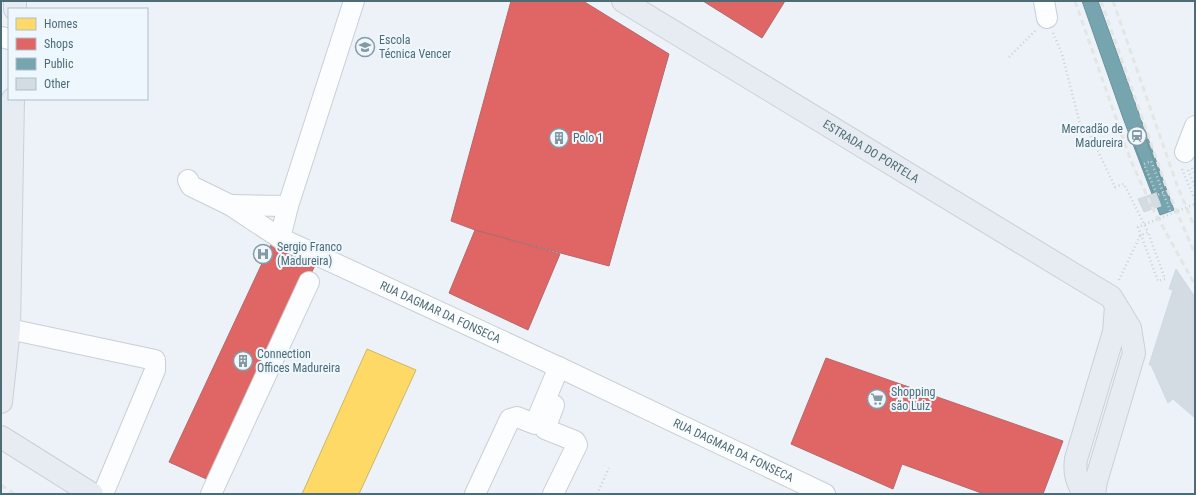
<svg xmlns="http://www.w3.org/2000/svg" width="1196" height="495" font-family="'Roboto Condensed',sans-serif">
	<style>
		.homes { fill: #ffd966; stroke: #cab86a }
		.shops { fill: #e06666; stroke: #b4686a }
		.public { fill: #76a5af; stroke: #6a949e }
		.building { fill: #d2dce2; stroke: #cfdbe0 }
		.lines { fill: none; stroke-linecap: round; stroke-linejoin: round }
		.minor-casing { stroke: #c8d0d4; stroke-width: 22 }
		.major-casing { stroke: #cad0d3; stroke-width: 24 }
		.path { stroke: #c9d3d6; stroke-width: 2.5; stroke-dasharray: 1 3; stroke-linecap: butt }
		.minor { stroke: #fcfdfe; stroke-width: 20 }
		.major { stroke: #e7ecf2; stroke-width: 22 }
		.rail { stroke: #e4e6e3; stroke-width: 3; stroke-dasharray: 6 4; stroke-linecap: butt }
		.path-bridge { stroke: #c9d3d6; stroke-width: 2.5; stroke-dasharray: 1 3; stroke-linecap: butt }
		.labels { text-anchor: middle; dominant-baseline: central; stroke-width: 4; stroke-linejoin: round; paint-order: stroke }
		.poi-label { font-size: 12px; fill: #4d6c75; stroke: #eff7fe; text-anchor: start }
		.street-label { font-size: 12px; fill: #4d6c75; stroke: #eff7fe }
	</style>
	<rect width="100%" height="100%" fill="#edf2f8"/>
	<!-- homes -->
	<path class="homes" d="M367 349 416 370 359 494H302Z"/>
	<!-- shops -->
	<path class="shops" d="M511 1H583L669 54 609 266 475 230 451 221Z
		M703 1H785L762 38Z
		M475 230 560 254 528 330 449 293Z
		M273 240 317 261 213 482 169 462Z
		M826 358 1063 441 1043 494H984L902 464 893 489 791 444Z"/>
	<!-- public -->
	<path class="public" d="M1082 1H1098L1174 210 1160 215 1123 118Z
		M1141 126 1165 190 1154 194 1129 131Z"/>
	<!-- building -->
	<path class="building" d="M1156 193 1161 206 1144 212 1138 199Z
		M1176 269 1195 297V418L1173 399 1168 403 1151 365H1149L1173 290 1169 289Z"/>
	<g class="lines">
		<!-- minor casing -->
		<g class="minor-casing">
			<g id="minor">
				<path id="s1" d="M354 1 288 206 280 238 567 371 825 494"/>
				<path d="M1044 1 1047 18"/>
				<path d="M1 37 9 39"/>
				<path d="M1185 152 1195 126"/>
				<path d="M188 180 191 186 230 205 280 238"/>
				<path d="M230 205 288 206"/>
				<path d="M9 329 155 360V370L103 494"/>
				<path d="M211 494 309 282"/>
				<path d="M475 494 510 419 517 417 535 424 559 367"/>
				<path d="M553 494 577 445 575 441 545 429 554 405"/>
			</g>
		</g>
		<!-- major casing -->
		<g class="major-casing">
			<g id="major">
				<path id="s2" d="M623 1 1111 297 1130 328 1134 353 1096 481 1094 494"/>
				<path d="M15 9V1"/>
				<path d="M1 402 9 329 13 99"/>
				<path d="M1 437 92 494"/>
				<path d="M1084 494C1077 482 1074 473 1076 459L1114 332 1116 306"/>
			</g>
		</g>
		<!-- path -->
		<path class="path" d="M1053 33 1062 54 1080 124 1088 130 1115 187 1124 184 1148 232
			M1009 57 1036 30
			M1192 168 1195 175
			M1182 169 1195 200
			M1188 170 1195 187
			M1163 193 1157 195 1144 164 1151 161 1171 213
			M1119 280 1140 236 1148 232 1165 279
			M597 494 609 468"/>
		<!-- minor -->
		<use href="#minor" class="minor"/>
		<!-- major -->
		<use href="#major" class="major"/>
		<!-- rail -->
		<path class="rail" d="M1075 1 1131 161 1153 209 1195 285
			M1101 1 1167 189 1195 254
			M1113 1 1177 185 1195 228
			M1 485 15 494"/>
		<!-- path-bridge -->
		<path class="path-bridge" d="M1165 279 1158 281 1138 227 1195 204"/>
	</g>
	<!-- icons -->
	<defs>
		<g id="university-ring" transform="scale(1)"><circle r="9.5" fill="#eff7fe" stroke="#859ba3" stroke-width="1.5"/><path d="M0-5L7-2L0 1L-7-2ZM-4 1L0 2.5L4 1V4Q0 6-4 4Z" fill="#859ba3"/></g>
		<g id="station-ring" transform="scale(1)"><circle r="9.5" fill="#eff7fe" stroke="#859ba3" stroke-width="1.5"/><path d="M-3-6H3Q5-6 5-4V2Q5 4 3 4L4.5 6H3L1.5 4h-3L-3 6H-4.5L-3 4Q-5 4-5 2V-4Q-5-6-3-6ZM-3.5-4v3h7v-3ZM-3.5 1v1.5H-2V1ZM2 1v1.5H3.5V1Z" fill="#859ba3"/></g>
		<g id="building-ring" transform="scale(1)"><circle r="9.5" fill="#eff7fe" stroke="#859ba3" stroke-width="1.5"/><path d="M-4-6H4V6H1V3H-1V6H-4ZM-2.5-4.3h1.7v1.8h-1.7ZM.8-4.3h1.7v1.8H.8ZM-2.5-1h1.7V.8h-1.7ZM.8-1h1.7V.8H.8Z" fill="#859ba3"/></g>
		<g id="hospital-ring" transform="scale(1)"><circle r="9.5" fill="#eff7fe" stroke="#859ba3" stroke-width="1.5"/><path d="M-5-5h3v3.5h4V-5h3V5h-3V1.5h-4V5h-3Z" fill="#859ba3"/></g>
		<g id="supermarket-ring" transform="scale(1)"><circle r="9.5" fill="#eff7fe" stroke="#859ba3" stroke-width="1.5"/><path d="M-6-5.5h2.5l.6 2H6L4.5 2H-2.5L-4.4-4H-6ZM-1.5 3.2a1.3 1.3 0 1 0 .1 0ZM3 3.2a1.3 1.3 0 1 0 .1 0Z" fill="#859ba3"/></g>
	</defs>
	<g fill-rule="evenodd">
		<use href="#university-ring" x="365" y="47"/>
		<use href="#station-ring" x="1137" y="136"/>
		<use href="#building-ring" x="559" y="138"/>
		<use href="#hospital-ring" x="263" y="254"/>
		<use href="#building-ring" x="243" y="361"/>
		<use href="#supermarket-ring" x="877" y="399"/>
	</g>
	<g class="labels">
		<!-- poi labels -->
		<g class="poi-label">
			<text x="379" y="40">Escola<tspan x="379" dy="14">Técnica Vencer</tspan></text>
			<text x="1123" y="129" text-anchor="end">Mercadão de<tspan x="1123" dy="14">Madureira</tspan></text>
			<text x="573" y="138">Polo 1</text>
			<text x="277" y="247">Sergio Franco<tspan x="277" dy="14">(Madureira)</tspan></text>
			<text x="257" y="354">Connection<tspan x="257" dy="14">Offices Madureira</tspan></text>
			<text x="891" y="392">Shopping<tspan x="891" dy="14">são Luiz</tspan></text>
		</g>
		<!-- street labels -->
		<g class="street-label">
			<text stroke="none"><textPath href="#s2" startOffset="290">ESTRADA DO PORTELA</textPath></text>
			<text stroke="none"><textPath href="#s1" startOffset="425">RUA DAGMAR DA FONSECA</textPath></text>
			<text stroke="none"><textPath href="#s1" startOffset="749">RUA DAGMAR DA FONSECA</textPath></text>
		</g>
	</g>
	<!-- border -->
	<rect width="1196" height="495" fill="none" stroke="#4d6c75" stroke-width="4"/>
	<!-- legend -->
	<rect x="8" y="8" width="140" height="92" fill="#eff7fe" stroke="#aebfc7"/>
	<rect x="16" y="18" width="20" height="12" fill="#ffd966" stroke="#aebfc7"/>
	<text x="44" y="28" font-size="12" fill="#4d6c75">Homes</text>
	<rect x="16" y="38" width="20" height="12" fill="#e06666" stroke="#aebfc7"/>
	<text x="44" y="48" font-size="12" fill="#4d6c75">Shops</text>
	<rect x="16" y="58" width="20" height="12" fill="#76a5af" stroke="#aebfc7"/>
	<text x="44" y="68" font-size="12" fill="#4d6c75">Public</text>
	<rect x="16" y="78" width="20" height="12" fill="#d2dce2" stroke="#aebfc7"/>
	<text x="44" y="88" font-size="12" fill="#4d6c75">Other</text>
</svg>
